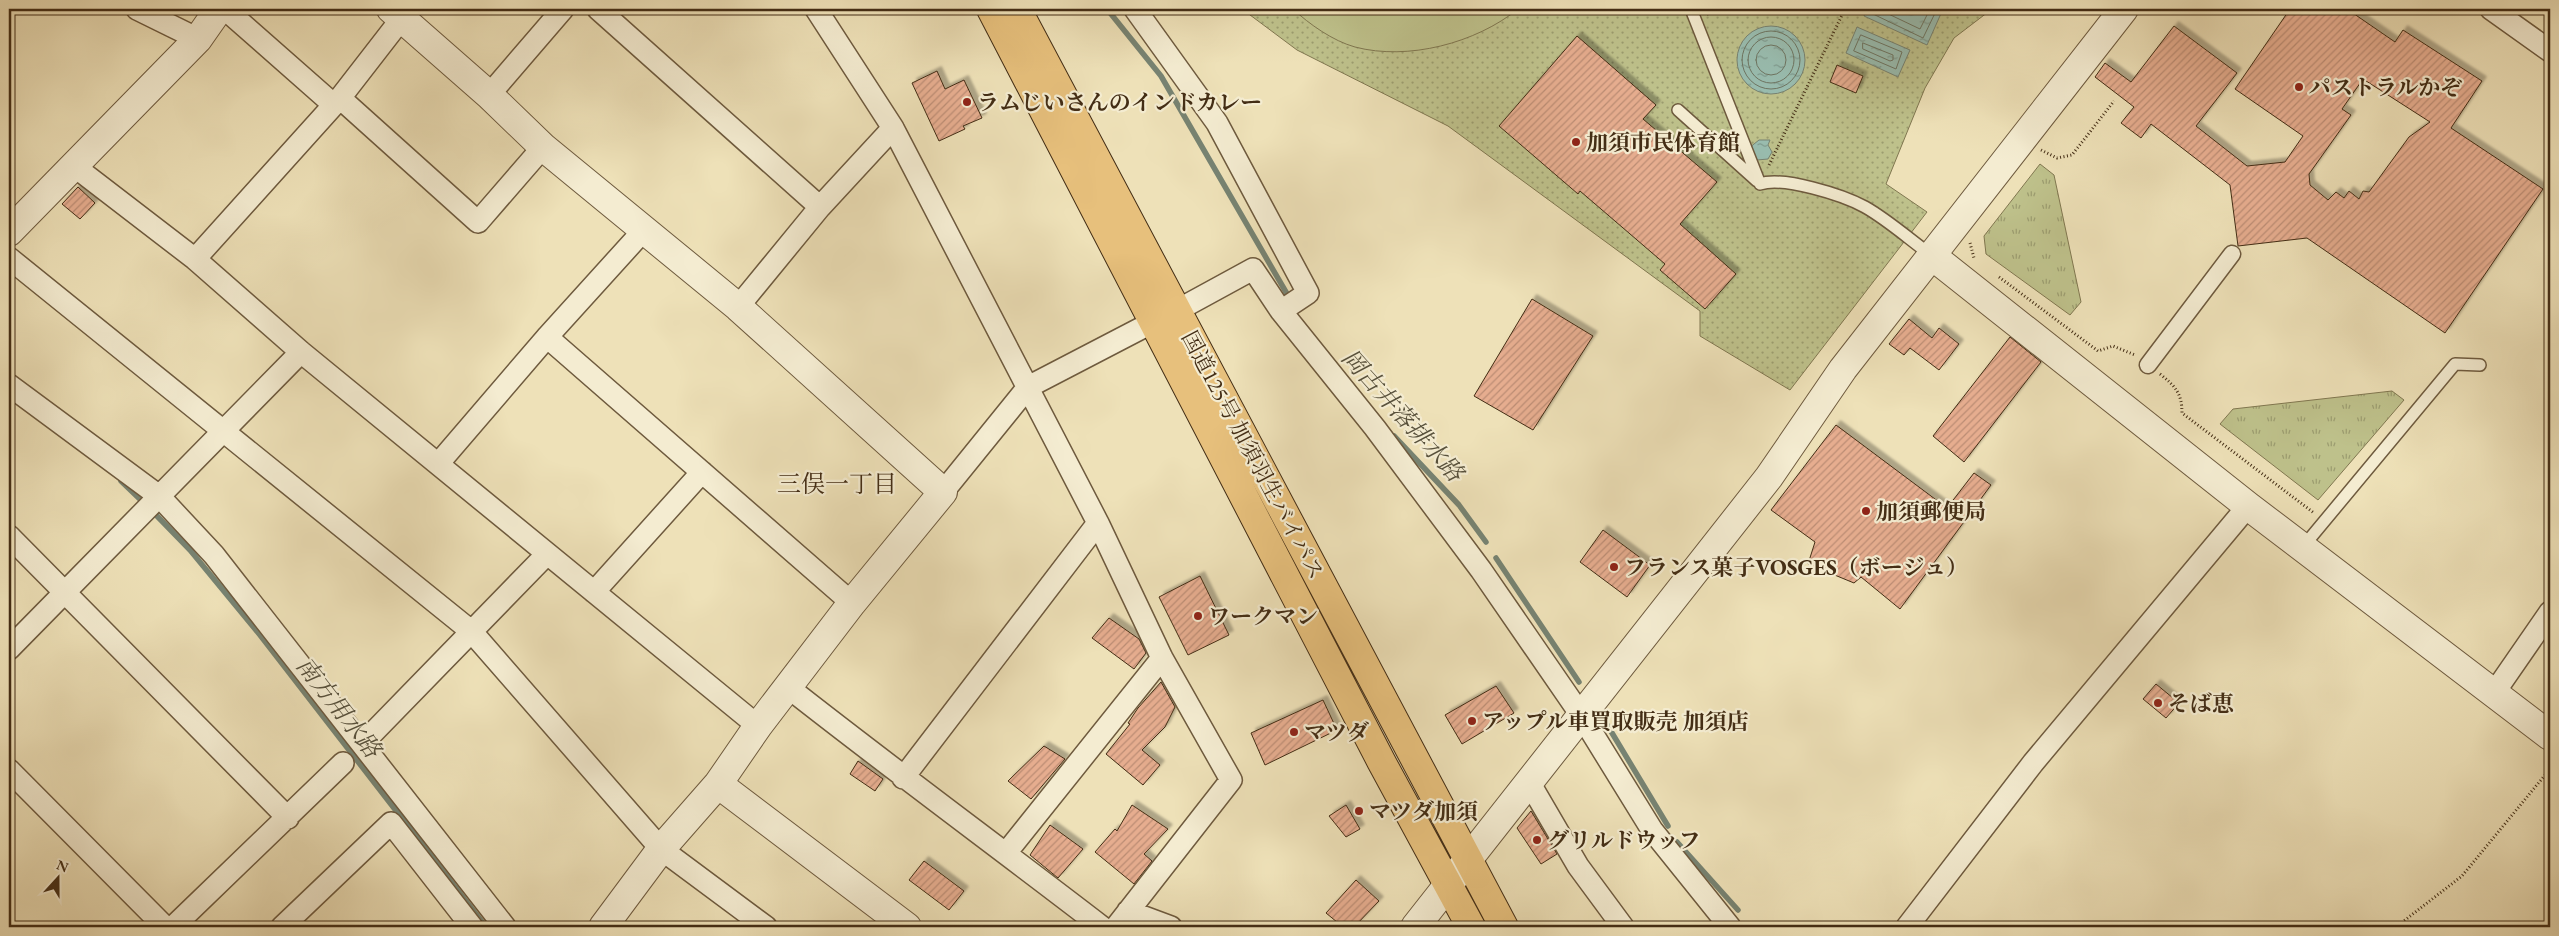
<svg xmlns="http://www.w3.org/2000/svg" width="2559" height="936" font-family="'EB Garamond','Noto Serif JP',serif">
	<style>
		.grass { fill: url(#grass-tufts); stroke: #807750 }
		.park { fill: url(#park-dots); stroke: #807750 }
		.pitch { fill: #bec18b; stroke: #807750 }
		.water { fill: url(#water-ripples); stroke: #778372 }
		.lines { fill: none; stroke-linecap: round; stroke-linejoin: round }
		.shore { stroke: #6e7562; stroke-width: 1 }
		.stream { stroke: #778372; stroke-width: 5.5 }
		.building { fill: url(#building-hatch); stroke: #432d15; fill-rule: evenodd; filter: url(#shadow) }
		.service-casing { stroke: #6e5a3e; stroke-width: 14 }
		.pedestrian-casing { stroke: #6e5a3e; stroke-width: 19 }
		.minor-casing { stroke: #6e5a3e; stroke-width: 24 }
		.tertiary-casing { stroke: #6e5a3e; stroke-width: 30 }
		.trunk-casing { stroke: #432d15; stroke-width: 30 }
		.path { stroke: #432d15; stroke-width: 3; stroke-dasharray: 1 2.5; stroke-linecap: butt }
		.service { stroke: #f4ecd1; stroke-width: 11 }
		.pedestrian { stroke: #f4ecd1; stroke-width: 16 }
		.minor { stroke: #f4ecd1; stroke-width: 21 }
		.tertiary { stroke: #f4ecd1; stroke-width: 28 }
		.trunk { stroke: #e7c07c; stroke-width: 28 }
		.poi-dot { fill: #8f2418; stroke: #f4ecd1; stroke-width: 2 }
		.labels { text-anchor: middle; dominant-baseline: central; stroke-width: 4.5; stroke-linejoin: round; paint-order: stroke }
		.poi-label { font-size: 22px; font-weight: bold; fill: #432d15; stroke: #f4ecd1; text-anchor: start }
		.street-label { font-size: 22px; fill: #432d15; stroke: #f4ecd1 }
		.water-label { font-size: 24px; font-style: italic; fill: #58513c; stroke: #f4ecd1 }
		.neighbourhood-label { font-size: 24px; fill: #432d15; stroke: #f4ecd1 }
	</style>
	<defs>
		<pattern id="grass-tufts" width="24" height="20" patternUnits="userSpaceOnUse" patternTransform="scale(1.25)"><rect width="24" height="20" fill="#bec18b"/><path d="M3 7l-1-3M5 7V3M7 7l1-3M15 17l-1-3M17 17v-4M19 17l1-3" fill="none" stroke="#9c9d70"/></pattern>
		<pattern id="park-dots" width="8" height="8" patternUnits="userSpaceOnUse" patternTransform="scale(1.25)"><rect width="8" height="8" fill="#bec18b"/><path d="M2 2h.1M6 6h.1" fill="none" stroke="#9c9d70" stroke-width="1.8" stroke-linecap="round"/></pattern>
		<pattern id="water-ripples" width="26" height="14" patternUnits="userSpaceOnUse" patternTransform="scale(1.25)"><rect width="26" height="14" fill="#99bdb0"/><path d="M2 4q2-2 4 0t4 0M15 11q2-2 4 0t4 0" fill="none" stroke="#7e9a8e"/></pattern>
		<pattern id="building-hatch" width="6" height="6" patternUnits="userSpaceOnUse" patternTransform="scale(1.25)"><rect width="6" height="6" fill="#e6ad8f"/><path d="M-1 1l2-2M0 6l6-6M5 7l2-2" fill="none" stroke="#bc8d74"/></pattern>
		<filter id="shadow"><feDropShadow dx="4.5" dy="-4.5" stdDeviation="1" flood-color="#0004"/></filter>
	</defs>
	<rect width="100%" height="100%" fill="#eee1b8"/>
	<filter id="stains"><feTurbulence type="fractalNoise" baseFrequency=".004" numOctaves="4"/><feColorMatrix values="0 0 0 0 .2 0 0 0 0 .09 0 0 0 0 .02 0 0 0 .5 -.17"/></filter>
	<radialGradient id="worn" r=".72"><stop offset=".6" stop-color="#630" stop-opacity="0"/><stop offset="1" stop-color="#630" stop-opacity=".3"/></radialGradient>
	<!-- grass -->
	<path class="grass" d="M2040 164 2054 175 2081 302 2070 315 1986 254 1984 236Z
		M2392 391 2404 400 2318 500 2220 424 2233 409Z"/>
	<!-- park -->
	<path class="park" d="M1242 9H1992L1954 38 1925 88 1886 184 1927 212 1790 390 1700 336V311L1448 126 1297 50Z"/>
	<!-- pitch -->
	<path class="pitch" d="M1293 9H1518C1476 43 1408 61 1355 47 1333 41 1309 24 1293 9Z"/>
	<!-- water -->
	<path class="water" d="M1867 9H1943L1927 45 1864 16Z
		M1737 60a34 34 0 1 1 68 0a34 34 0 1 1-68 0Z
		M1857 27 1910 50 1898 77 1846 53Z
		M1759 140H1770L1768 145 1772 152 1768 159 1757 160 1749 148Z"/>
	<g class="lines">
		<!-- shore -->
		<path class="shore" d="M1871 9 1873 14 1923 38 1937 9
			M1878 9 1920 29 1930 9
			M1742 60a29 29 0 1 1 58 0a29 29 0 1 1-58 0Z
			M1861 35 1902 52 1896 69 1854 51Z
			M1748 60a23 23 0 1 1 46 0a23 23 0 1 1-46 0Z
			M1863 43 1893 55V60L1890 61 1863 49Z
			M1756 60a15 15 0 1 1 30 0a15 15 0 1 1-30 0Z"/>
		<!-- stream -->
		<path class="stream" d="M1107 9 1161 76 1290 299
			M1394 436 1459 505 1486 542
			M121 481 145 504
			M157 516 190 550 260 635 486 927
			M1496 558 1579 682
			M1603 718 1668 826
			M1677 842 1738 910
			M1749 924 1753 927"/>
	</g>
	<!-- building -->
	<path class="building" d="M2290 9H2347L2395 42 2403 30 2482 81 2451 128 2543 189 2445 333 2307 238 2238 246 2230 185 2151 124 2141 138 2121 123 2134 107 2095 77 2105 63 2131 82 2174 26 2237 73 2196 126 2247 166 2285 162 2303 136 2235 89ZM2363 79 2430 122 2409 137 2369 192 2363 191 2359 199 2349 191 2344 198 2336 192 2328 200 2310 185 2309 174 2351 115 2342 109Z
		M1577 36 1656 105 1643 119 1717 182 1680 224 1736 274 1705 309 1660 270 1665 264 1580 191 1578 194 1499 126Z
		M1837 65 1863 76 1856 93 1830 82Z
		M937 71 945 89 964 80 982 118 963 126 965 129 939 141 912 83Z
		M78 187 95 203 80 219 62 204Z
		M1532 299 1593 336 1533 430 1474 396Z
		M1909 319 1932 338 1939 328 1959 344 1939 370 1910 348 1904 355 1889 344Z
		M2010 337 2041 362 1964 462 1933 436Z
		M1836 425 1947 508 1974 473 1991 485 1900 609 1861 577 1854 583 1808 564 1815 542 1771 510Z
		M1603 530 1650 565 1627 597 1580 562Z
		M1200 576 1229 635 1188 655 1159 597Z
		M1109 618 1139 639 1146 653 1134 669 1092 638Z
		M1161 682 1175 707 1165 727 1142 750 1160 765 1143 785 1106 754 1130 724 1128 723 1138 708Z
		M2156 684 2179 703 2166 718 2143 699Z
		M1496 686 1514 713 1462 744 1445 715Z
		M1323 700 1337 730 1265 765 1251 733Z
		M1044 746 1065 759 1031 799 1008 781Z
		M858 761 883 779 875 791 850 774Z
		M1132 805 1168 829 1144 854 1152 861 1134 884 1095 852 1115 829 1117 831Z
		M1346 805 1360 829 1346 837 1329 816Z
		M1531 811 1557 854 1541 864 1517 828Z
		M1050 825 1083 849 1058 878 1030 855Z
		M924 861 964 891 949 910 909 880Z
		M1356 880 1379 901 1354 927H1343L1326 913Z"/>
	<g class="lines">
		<!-- service casing -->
		<g class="service-casing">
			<path id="service" d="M1691 9 1760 184C1783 176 1843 195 1865 207 1888 220 1909 239 1931 255
				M1678 110 1757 181
				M2302 548 2455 364 2480 365"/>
		</g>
		<!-- pedestrian casing -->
		<g class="pedestrian-casing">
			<path id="pedestrian" d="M2148 365 2232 254"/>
		</g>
		<!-- minor casing -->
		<g class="minor-casing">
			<path id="minor" d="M137 9 198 39
				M225 9 334 105
				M598 9 820 207
				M816 9 893 128 1098 523 1162 658 1231 780 1116 927
				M1135 9 1217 123 1308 293 1281 311
				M2491 9 2550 51
				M489 95 563 9
				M340 98 478 222 543 147
				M74 166 195 259 301 352 758 726
				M9 258 471 631 661 849 766 927
				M195 259 340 98 402 18
				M738 307 820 207 893 128
				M1176 311 1253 269 1281 311 1375 428 1481 570 1581 715 1652 830 1730 927
				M547 337 852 603
				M9 385 159 496 214 555 505 927
				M438 464 547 337 643 231
				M943 492 1028 387 1155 321
				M9 536 288 818
				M594 592 702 472
				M9 649 301 352
				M789 688C892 769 998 847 1102 927
				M2494 693 2550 612
				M363 743 547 554
				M9 770 165 927
				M903 778 1098 523
				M1529 782 1578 866 1623 927
				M1006 853 1162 658
				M1128 911 1171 927
				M173 927 343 763
				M282 927 391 823 472 927
				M1907 927 2033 763 2248 506"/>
		</g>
		<!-- tertiary casing -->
		<g class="tertiary-casing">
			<path id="tertiary" d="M391 9 489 95 543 147 738 307 943 492 852 603 758 726 718 784 661 849 603 927
				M9 232 198 39 219 9
				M1931 255 2248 506 2550 736
				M718 784 907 927
				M1415 927 1769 477 1843 369 2124 9"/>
		</g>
		<!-- trunk casing -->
		<g class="trunk-casing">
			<path id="trunk" d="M991 9 1381 761 1471 927
				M1017 9 1504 927"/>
		</g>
		<!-- path -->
		<path class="path" d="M1707 14 1723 9
			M2041 150 2057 158 2072 155 2114 101
			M1769 165 1845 9
			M1970 243 1974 258
			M1999 277 2098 351 2113 346 2135 355
			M2160 374C2175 386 2182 393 2182 413L2314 513
			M2396 927 2462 876 2550 769"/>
		<!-- service -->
		<use href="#service" class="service"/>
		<!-- pedestrian -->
		<use href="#pedestrian" class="pedestrian"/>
		<!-- minor -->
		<use href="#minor" class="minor"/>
		<!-- tertiary -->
		<use href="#tertiary" class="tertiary"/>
		<!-- trunk -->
		<use href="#trunk" class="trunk"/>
	</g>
	<!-- markers -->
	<g class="poi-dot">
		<circle cx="2299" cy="87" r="5"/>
		<circle cx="967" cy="102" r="5"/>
		<circle cx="1576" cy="142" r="5"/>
		<circle cx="1866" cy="511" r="5"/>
		<circle cx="1614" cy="567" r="5"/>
		<circle cx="1198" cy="616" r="5"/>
		<circle cx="2158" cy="703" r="5"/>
		<circle cx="1472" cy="721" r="5"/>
		<circle cx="1294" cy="732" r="5"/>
		<circle cx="1359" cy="811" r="5"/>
		<circle cx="1537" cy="840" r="5"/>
	</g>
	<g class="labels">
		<!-- poi labels -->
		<g class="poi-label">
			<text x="2309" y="87">パストラルかぞ</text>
			<text x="977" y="102">ラムじいさんのインドカレー</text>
			<text x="1586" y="142">加須市民体育館</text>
			<text x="1876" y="511">加須郵便局</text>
			<text x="1624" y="567">フランス菓子VOSGES（ボージュ）</text>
			<text x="1208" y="616">ワークマン</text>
			<text x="2168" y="703">そば恵</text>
			<text x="1482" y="721">アップル車買取販売 加須店</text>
			<text x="1304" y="732">マツダ</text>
			<text x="1369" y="811">マツダ加須</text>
			<text x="1547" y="840">グリルドウッフ</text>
		</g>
		<!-- street labels -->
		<g class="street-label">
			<text transform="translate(1253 455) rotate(62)">国道125号 加須羽生バイパス</text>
		</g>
		<!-- water labels -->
		<g class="water-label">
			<text transform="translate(1403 415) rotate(48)">岡古井落排水路</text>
			<text transform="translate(339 707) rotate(52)">南方用水路</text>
		</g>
		<!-- neighbourhood labels -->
		<g class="neighbourhood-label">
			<text x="837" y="483">三俣一丁目</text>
		</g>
	</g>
	<!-- margin -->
	<rect width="2559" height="936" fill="none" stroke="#eee1b8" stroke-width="30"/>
	<rect x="10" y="10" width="2539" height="916" fill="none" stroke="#432d15" stroke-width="2.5"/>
	<rect x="15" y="15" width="2529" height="906" fill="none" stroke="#432d15"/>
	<!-- north arrow -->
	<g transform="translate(58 878) rotate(21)" stroke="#f4ecd1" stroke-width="4" paint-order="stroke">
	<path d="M0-4L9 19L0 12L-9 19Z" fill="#432d15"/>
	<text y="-8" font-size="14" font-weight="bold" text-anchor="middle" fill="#432d15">N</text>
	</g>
	<rect width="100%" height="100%" filter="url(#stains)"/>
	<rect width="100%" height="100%" fill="url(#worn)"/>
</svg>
